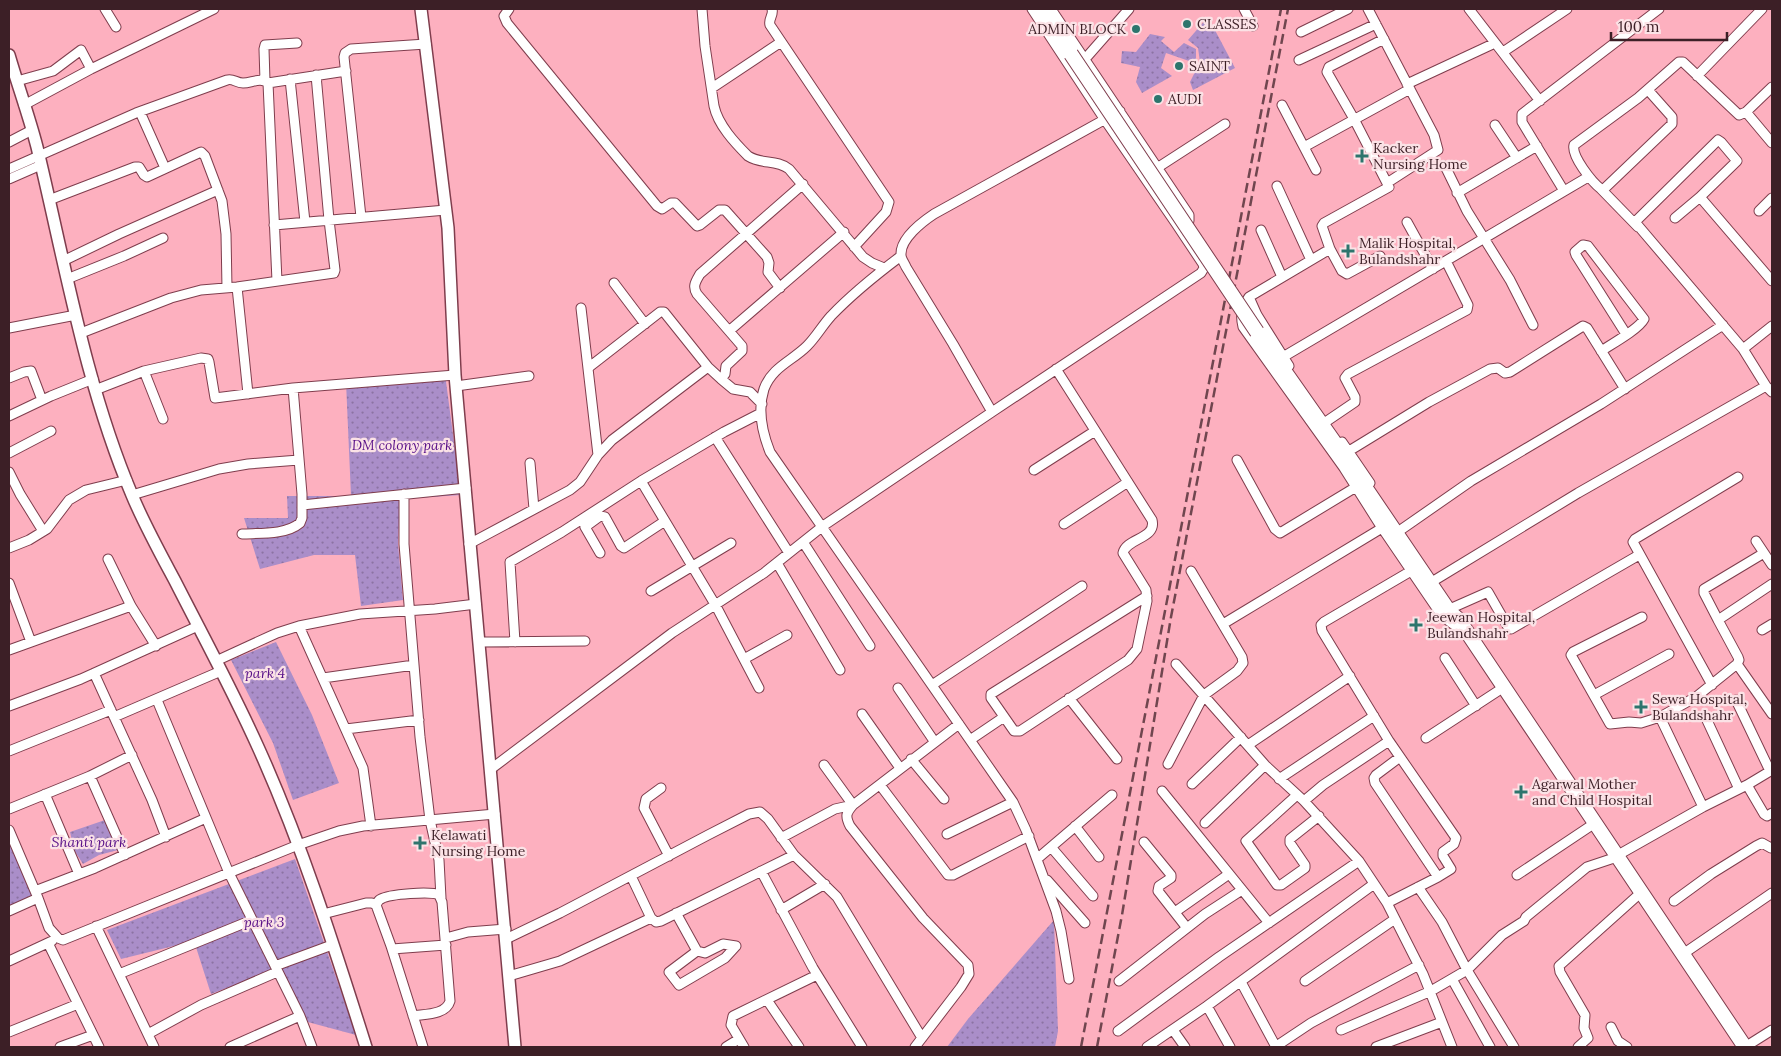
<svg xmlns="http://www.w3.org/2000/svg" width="1781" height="1056" font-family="Lora,serif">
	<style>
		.grass { fill: url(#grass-dots) }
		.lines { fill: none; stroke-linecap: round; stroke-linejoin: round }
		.minor-casing { stroke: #7f3d4d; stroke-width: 11 }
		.tertiary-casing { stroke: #7f3d4d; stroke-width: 14 }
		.primary-casing { stroke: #7f3d4d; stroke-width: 16 }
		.minor { stroke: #fff; stroke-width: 9 }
		.tertiary { stroke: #fff; stroke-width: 11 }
		.primary { stroke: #fff; stroke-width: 14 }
		.rail { stroke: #70464f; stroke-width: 2.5; stroke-dasharray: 10 5; stroke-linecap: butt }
		.primary-bridge-casing { stroke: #7f3d4d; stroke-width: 16; stroke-linecap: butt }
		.primary-bridge { stroke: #fff; stroke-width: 14 }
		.poi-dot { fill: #2d756d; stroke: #fbe2e6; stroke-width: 2 }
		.labels { text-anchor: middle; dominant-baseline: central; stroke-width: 4.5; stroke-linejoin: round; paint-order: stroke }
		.poi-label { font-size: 14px; fill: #3c1f26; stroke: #fbe2e6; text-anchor: start }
		.park-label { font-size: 14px; font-style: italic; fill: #581088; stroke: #fbe2e6 }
	</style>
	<defs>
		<pattern id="grass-dots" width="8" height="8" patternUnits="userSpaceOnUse" patternTransform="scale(1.25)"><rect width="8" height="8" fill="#aa8ec9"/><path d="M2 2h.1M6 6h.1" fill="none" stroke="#8c73a3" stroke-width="1.8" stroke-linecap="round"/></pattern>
	</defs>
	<rect width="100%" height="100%" fill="#fdb0bf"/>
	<!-- grass -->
	<path class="grass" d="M1208 17 1235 68 1193 90 1190 82 1200 62 1198 48 1188 40Z
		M1150 34 1165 37 1161 41 1174 52 1184 43 1196 49V61H1189L1166 53 1161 68 1172 76 1142 93 1136 82 1140 67 1121 63 1122 51 1136 52Z
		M445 374 461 495 400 499 398 544 403 600 361 606 355 555H314L260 569 244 518H288L287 496H351L346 382Z
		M276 642 312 715 339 783 293 800 273 743 231 660Z
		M105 820 118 850 99 855 83 864 74 850 70 832Z
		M9 840 33 897 9 906Z
		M295 859 356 1035 304 1021 274 970 211 994 194 941 121 959 107 930Z
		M1054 920 1058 1031 1055 1047H947L968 1019Z"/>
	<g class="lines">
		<!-- minor casing -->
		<g class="minor-casing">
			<path id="minor" d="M105 9 116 27
				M509 9 504 16 507 23 657 206 662 209 671 203H675L697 226 700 225 719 210H725L767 257 769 263 768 272 780 288
				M702 9 705 46 714 106C718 125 735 143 748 156 762 165 776 159 789 169L863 257 872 263 884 268
				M772 9C774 15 768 19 770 25L889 202 886 212 854 247
				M1032 9 1105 120 1177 225 1181 226 1189 221V215L1051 9
				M1244 9 1253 26
				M1368 9 1434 135 1438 150 1387 183
				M1469 9 1540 101
				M1301 32 1348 9
				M1384 39 1329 67 1327 72 1354 119 1389 187 1324 223 1322 226 1330 249 1249 297C1242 307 1240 315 1243 327L1344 468 1382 528 1442 616 1454 625
				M1503 52 1567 9
				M1085 59 1129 9
				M1299 60 1376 24
				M1697 76 1762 9
				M290 79 305 222
				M17 81 53 71 81 50 91 69
				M265 81 264 49 265 45 297 43
				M268 83 277 281
				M1407 84 1495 43
				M712 88 781 42
				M1648 90 1672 117V124L1605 188 1601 189C1592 182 1571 156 1574 145L1638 98 1679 62H1683L1739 115 1746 112 1772 87
				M24 105 91 69 214 9
				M1282 105 1304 147
				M140 112 165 168
				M1746 112 1772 143
				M1495 125 1517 158
				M9 142 32 130
				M1445 166 1467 211 1510 280 1533 325
				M1157 168 1225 124
				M9 169 136 113 227 80C233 78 236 83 243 83 252 83 260 77 268 83L346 71
				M1316 170 1304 147 1410 89
				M9 179 41 165
				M1277 186 1311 260
				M1601 189 1638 227
				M1564 191 1522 122V114L1659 9
				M1457 193 1537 146
				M49 200 135 167H139L144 175 147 177 201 152 205 156 222 201 226 234 227 288
				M1759 211 1772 198
				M361 217 344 57 345 53 351 49 426 44
				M1675 218 1700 197
				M1407 222 1433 269
				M274 225 446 210
				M1261 230 1282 277
				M1330 249 1342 271 1347 274 1380 256
				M901 256C877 274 852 294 831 316 822 326 816 337 807 346 792 361 772 367 764 389 757 411 762 432 770 452L1013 802 1026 830 1056 911 1061 931 1069 979
				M63 261 119 234 218 190
				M67 279 124 256 163 238
				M1772 281 1700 197 1737 161 1721 142 1718 140 1635 222 1743 349 1766 386 1772 392
				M614 283 645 324
				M237 287 248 394
				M1249 297 1257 315 1289 366
				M581 308 598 455
				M9 328 76 315
				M729 331 844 232
				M81 333 171 298 201 290 237 287 334 273 335 270 329 220 316 75
				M1743 349 1772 326
				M1601 351C1612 344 1639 329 1644 319L1588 246 1583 245 1575 252 1576 255 1626 334
				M1283 357 1588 177
				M588 368 660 312H664L708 367 721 379 733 389 750 392 762 404
				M1056 369 1152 520C1157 539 1126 538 1123 553L1146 590 1147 601 1137 649 1128 660 1020 731H1014L991 698V694L1147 596
				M144 371 163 419
				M9 378 24 372 31 371 42 400
				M721 379 725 374 726 366 742 351V346L697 294C692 286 696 281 700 274L803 184
				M456 386 529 376
				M95 390 144 371 201 358 208 359 209 362 215 398 293 388 455 375
				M992 412 1201 273 1204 268 1203 264 1177 225
				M9 416 51 396 93 379
				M1327 421 1355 402V397L1345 378 1348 374 1467 310 1468 305 1446 261
				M715 437 789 553
				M1342 442 1370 483
				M1349 451 1429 402 1490 369 1498 368 1505 373 1510 372 1583 326 1587 328 1625 389
				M9 453 51 431
				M1237 460 1275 529 1280 533 1356 487
				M530 463 534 509
				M1034 470 1095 431
				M9 472 20 494 43 531
				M404 494V544L420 737 430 820 439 860 441 898
				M132 495 219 469 248 464 299 460
				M302 505 466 488
				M1064 524 1128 482
				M1402 529 1471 481 1601 404 1723 325
				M242 534C260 533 286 535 300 523L302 518V494L293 388
				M1756 541 1772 565
				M803 542 870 646
				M469 544 570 490 580 482 598 455 612 440 708 367
				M9 548 29 540 47 529 69 500 86 490 127 480
				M600 553 585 527 600 516 605 517 621 546 624 548 665 521
				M108 559 131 606 156 646
				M777 563 840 670
				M1435 580 1578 493 1766 386
				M9 583 31 642
				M651 591 731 543
				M1454 607 1488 592 1508 627 1511 629 1639 555
				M1642 617 1573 652 1571 655 1610 724 1629 722 1641 723 1660 717
				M1718 620 1704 593V589L1764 553
				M1223 624 1382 528
				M299 626 363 768 371 826
				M1762 630 1772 624
				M479 642 585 641
				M515 642 510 562 562 532 641 481
				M9 650 131 606
				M1445 658 1476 706
				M744 659 787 635
				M216 661 277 633 299 626 360 614 435 609 476 604
				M1176 664 1265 765 1304 801 1359 861 1387 903 1423 974 1452 1047
				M1737 664 1772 714
				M94 673 152 800 166 837
				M323 678 414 665
				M932 685 1082 586
				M1712 685 1633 542 1635 539 1738 477
				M759 688 716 606 641 481 724 432 761 413
				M898 688 934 741
				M1594 695 1669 654
				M1069 698 1117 759
				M157 700 229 873 300 1016 312 1047
				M1736 700 1770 771
				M9 706 81 679 198 626
				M862 714 900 768
				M1705 716 1739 789
				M114 717 221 671
				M346 729 419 720
				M1426 738 1498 691
				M970 740 1004 717
				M1389 741 1456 838 1454 844 1443 852V856L1451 869 1438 877
				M1248 745 1350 676
				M9 751 111 710
				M911 759 944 799
				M1168 764 1204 695 1237 671 1243 663 1242 657 1191 571
				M491 769 672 633 764 573 823 526 992 412 953 344 906 267C905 264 901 259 901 255 900 239 922 222 934 214L1120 111
				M90 776 125 855
				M1279 779 1374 716
				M1192 784 1241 737
				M880 785 948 875H953L1029 836
				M1747 785 1764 814 1767 816 1772 813
				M661 788 646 799 644 808 669 856
				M1162 791 1269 923
				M45 794 79 874
				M1297 795 1246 841 1277 885H1281L1305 868V865L1290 843V839L1319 816
				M1304 801 1323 785 1389 741 1322 631 1321 625 1324 622 1411 571
				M1703 807 1747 785 1772 770
				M9 809 90 776 132 755
				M1205 823 1265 765
				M1075 826 1099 857
				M9 830 38 898 49 928 58 938 63 940 298 845 339 831 363 826 495 814
				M947 834 1013 802
				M781 838 835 809 853 805 824 765
				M1144 842 1171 875V878L1159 886 1158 891 1187 928
				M1051 847 1093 896
				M1037 859 1112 795
				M761 871 813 968 862 1047
				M1517 875 1589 827
				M631 876 651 918 656 922 661 921 794 855
				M1047 880 1085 923
				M1418 887 1442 922 1467 970 1514 1047
				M35 891 95 868 206 818
				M1674 901 1711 874 1756 846 1762 843 1771 848
				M1387 903 1438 877 1375 783 1374 778 1376 775 1400 757
				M376 905C378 902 378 900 381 899 389 894 431 891 439 895L442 902 450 1001C446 1015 425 1014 413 1016
				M781 910 825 884
				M9 911 38 898
				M1175 912 1229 874
				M676 913 697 951 705 953 723 944 736 946
				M323 914 366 903H372L376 905 391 946 423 1047
				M96 926 154 1047
				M446 938 468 932 506 929
				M506 939 560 913 708 835 749 814 760 812 768 819 794 855 837 897 922 1038
				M48 943 99 1047
				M392 949 446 945
				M697 951 669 972 679 985 725 958 736 946
				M1683 954 1772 893
				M9 961 52 941
				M275 966 332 945
				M119 974 252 920
				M509 976 560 961 651 918
				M1452 979 1490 1047
				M1119 981 1205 914 1242 890
				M1305 981 1395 919
				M1241 982 1276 1047
				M767 1000 799 1047
				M1611 1027 1618 1041 1627 1047
				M1173 1030 1185 1047
				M1341 1030 1431 991 1467 970 1502 935 1524 921 1526 917 1587 867 1611 859 1703 807 1660 717 1696 697 1737 664 1739 660 1738 657 1718 620 1772 584
				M1118 1031 1219 957 1359 861
				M9 1032 78 1004
				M148 1034 201 1005 277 972
				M60 1047 93 1035
				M230 1047 300 1016
				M726 1047 739 1039
				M744 1047 731 1025 733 1016 817 975
				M915 1047 961 987 969 974 968 965 923 918 850 826C845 816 846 813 853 805L959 724
				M1147 1047 1207 1006
				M1230 1047 1207 1006 1374 884
				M1275 1047 1311 1023 1419 965
				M1376 1047 1442 1022
				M1578 1047 1588 1038 1584 1028 1585 1015 1560 972 1559 966 1636 897
				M1745 1047 1772 1030"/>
		</g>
		<!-- tertiary casing -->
		<g class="tertiary-casing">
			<path id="tertiary" d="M421 9 448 228 455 375 515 1047
				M9 55C18 86 29 116 37 147 65 263 85 384 132 495 144 524 160 553 175 581 203 636 233 691 258 747 302 844 334 946 366 1047"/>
		</g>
		<!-- primary casing -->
		<g class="primary-casing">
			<path id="primary" d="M1041 9 1071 54
				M1257 332 1342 453 1449 611 1459 620 1745 1047"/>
		</g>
		<!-- minor -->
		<use href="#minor" class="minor"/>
		<!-- tertiary -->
		<use href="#tertiary" class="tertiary"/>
		<!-- primary -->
		<use href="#primary" class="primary"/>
		<!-- rail -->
		<path class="rail" d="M1081 1047 1281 9
			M1097 1047 1122 915 1171 617 1288 9"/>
		<!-- primary-bridge casing -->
		<g class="primary-bridge-casing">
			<path id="primary-bridge" d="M1071 54 1257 332"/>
		</g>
		<!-- primary-bridge -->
		<use href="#primary-bridge" class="primary-bridge"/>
	</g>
	<!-- markers -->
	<g class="poi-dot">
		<circle cx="1187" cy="24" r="5"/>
		<circle cx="1136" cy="29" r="5"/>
		<circle cx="1179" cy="66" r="5"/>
		<circle cx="1158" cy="99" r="5"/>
		<path d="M1359.5 148.5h5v5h5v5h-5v5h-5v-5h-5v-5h5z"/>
		<path d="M1345.5 243.5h5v5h5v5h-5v5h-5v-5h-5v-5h5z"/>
		<path d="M1413.5 617.5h5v5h5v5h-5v5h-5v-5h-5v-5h5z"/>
		<path d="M1638.5 699.5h5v5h5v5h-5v5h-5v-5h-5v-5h5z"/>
		<path d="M1518.5 784.5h5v5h5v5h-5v5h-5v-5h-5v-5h5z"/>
		<path d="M417.5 835.5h5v5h5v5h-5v5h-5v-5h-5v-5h5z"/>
	</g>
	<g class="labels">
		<!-- poi labels -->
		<g class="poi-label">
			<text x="1197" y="24">CLASSES</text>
			<text x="1126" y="29" text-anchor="end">ADMIN BLOCK</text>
			<text x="1189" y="66">SAINT</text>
			<text x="1168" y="99">AUDI</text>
			<text x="1373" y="148">Kacker<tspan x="1373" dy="16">Nursing Home</tspan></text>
			<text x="1359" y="243">Malik Hospital,<tspan x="1359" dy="16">Bulandshahr</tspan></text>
			<text x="1427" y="617">Jeewan Hospital,<tspan x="1427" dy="16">Bulandshahr</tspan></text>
			<text x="1652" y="699">Sewa Hospital,<tspan x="1652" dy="16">Bulandshahr</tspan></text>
			<text x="1532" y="784">Agarwal Mother<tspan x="1532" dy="16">and Child Hospital</tspan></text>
			<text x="431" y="835">Kelawati<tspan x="431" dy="16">Nursing Home</tspan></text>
		</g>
		<!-- park labels -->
		<g class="park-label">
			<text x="402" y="445">DM colony park</text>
			<text x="265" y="673">park 4</text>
			<text x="89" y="842">Shanti park</text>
			<text x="264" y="922">park 3</text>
		</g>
	</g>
	<!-- border -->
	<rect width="1781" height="1056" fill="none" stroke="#3c1f26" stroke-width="20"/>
	<!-- scale -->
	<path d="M1611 32v8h116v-8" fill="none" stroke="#3c1f26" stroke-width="2.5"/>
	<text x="1618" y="32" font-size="15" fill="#3c1f26" stroke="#fbe2e6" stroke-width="4" paint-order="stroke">100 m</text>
</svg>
